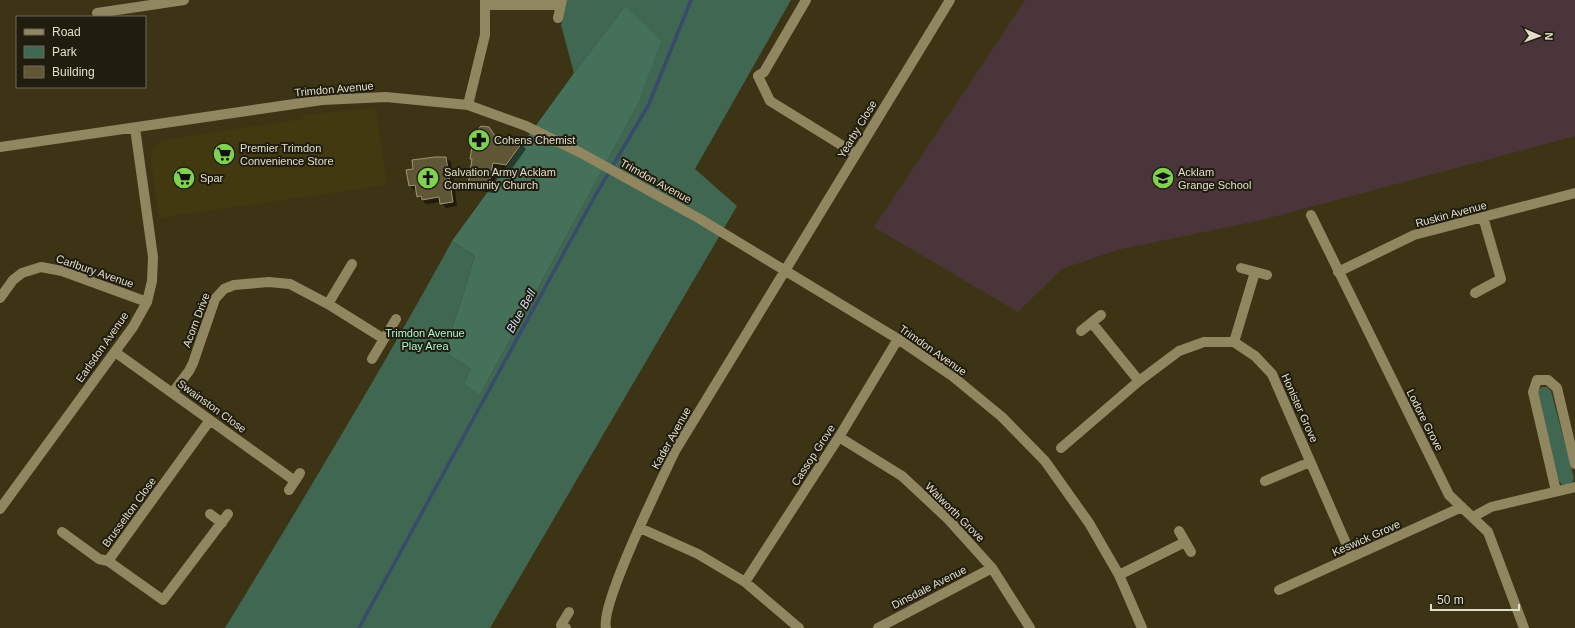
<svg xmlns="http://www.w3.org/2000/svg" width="1575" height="628" font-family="Helvetica,sans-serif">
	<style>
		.built { fill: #433910 }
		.education { fill: #4a363a }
		.green { fill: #406752 }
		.forest { fill: #457059 }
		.shadow { fill: #0007 }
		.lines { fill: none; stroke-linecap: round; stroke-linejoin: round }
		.stream { stroke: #384b6c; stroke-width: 3.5 }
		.building { fill: #605737; stroke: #9f9673 }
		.minor { stroke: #908660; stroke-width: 10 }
		.labels { text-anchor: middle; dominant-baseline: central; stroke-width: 4; stroke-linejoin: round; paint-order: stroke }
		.street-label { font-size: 11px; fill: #e2ddcb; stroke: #201c0e }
		.poi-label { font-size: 11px; fill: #e2ddcb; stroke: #201c0e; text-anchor: start }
		.park-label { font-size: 11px; fill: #adf5cd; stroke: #201c0e }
		.water-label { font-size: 12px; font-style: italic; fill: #d1dff7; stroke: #201c0e }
	</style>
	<rect width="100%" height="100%" fill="#3c3414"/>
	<!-- built -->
	<path class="built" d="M376 108 387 185 159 218 151 161V154L155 146 161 141 169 139 303 119 302 115Z"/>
	<!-- education -->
	<path class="education" d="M1025 0H1575V136L1262 220 1117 250 1062 269 1018 312 874 227Z"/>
	<!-- green -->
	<path class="green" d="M567 0H791L695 169 737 206 490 628H225C303 500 380 373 452 241L475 256 445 352 471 369 480 395 637 106 625 6 574 73 561 25Z
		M1542 387H1547L1551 391 1574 478 1572 483 1562 485 1559 481 1537 391Z"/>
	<!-- forest -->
	<path class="forest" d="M625 6 661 41 637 106 480 395 465 384 471 369 445 352 475 256 452 241 574 73Z"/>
	<!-- shadow -->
	<path class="shadow" d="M489 128 499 140 521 144 526 149 511 170 497 167 493 193 474 190 469 185 473 160 471 158Z
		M446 158 451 162 457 206 446 208 441 202 427 204 422 201 418 197 417 190H414L410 186Z"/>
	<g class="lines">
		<!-- stream -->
		<path class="stream" d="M359 628 595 196 649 104 691 0"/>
	</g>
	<!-- building -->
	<path class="building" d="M481 126 489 127 497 139 522 143 506 165 493 163 488 189 468 185 472 159H470L474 134Z
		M435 157H446L453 202 440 204 439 197 422 200 421 196 417 197 415 185 409 186 406 170 413 169 412 160Z"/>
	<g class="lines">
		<!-- minor -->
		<path class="minor" d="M806 0 764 72 758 76 770 101 856 154
			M486 5H561
			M97 13 184 0
			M558 18 562 0
			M468 105 485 35V0
			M0 147 322 100 386 97 468 105 526 126 581 153 700 219 898 339 951 375 1002 417 1045 461 1089 523 1119 575 1142 628
			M1311 215 1449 495 1488 532 1524 628
			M1241 268 1267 275
			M1338 272 1414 235 1575 193
			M1475 293 1501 279 1483 217
			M0 298 13 280 22 273 41 267 62 271 147 302
			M328 304 352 264
			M1092 323 1139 381
			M1081 331 1101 315
			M1234 342 1255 272
			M115 352 295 481 300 473
			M372 359 396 319
			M173 392 189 371 193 363 215 299 224 289 234 285 269 282 290 284 328 304 384 339
			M210 420 108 561 163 600 228 514
			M839 437 902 476 947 518 992 568 1030 628
			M1061 448 1139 381 1179 351 1204 342H1234L1255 356 1272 374 1352 557
			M1265 481 1310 462
			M289 490 295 481
			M1556 491 1533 392 1537 380H1548L1557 388 1575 464
			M0 509 133 327 147 302 152 281 153 257 135 128
			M210 514 222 523
			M1473 517 1491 507 1575 487
			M640 528 698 554 745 582 799 628
			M1179 531 1191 552
			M62 532 99 559 108 561
			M1119 575 1185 542
			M745 582 839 437 898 339
			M1279 590 1462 507
			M566 628 561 625 569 612
			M606 628C600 604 661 481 675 451L950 0
			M878 628 992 568"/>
	</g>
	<!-- icons -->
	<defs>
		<g id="pharmacy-disc" transform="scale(1.15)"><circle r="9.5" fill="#80d051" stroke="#201c0e"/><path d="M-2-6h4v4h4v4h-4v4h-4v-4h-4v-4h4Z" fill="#111"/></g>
		<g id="supermarket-disc" transform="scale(1.15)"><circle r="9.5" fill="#80d051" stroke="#201c0e"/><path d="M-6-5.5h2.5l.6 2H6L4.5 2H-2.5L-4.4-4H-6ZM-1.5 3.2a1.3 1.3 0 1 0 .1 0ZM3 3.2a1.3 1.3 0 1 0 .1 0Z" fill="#111"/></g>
		<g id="church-disc" transform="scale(1.15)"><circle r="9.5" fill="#80d051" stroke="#201c0e"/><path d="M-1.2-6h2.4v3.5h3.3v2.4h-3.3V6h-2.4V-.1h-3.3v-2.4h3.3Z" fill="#111"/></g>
		<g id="school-disc" transform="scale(1.15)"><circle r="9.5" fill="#80d051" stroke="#201c0e"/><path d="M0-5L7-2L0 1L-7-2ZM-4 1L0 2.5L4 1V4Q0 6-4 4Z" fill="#111"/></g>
	</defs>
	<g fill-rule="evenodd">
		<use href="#pharmacy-disc" x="479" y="140"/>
		<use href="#supermarket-disc" x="224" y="154"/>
		<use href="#supermarket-disc" x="184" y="178"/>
		<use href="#church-disc" x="428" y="178"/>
		<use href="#school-disc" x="1163" y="178"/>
	</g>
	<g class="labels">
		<!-- street labels -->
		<g class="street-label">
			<text transform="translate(334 89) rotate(-5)">Trimdon Avenue</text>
			<text transform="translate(857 129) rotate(-59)">Yearby Close</text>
			<text transform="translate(656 181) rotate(29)">Trimdon Avenue</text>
			<text transform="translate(1451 214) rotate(-15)">Ruskin Avenue</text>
			<text transform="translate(95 271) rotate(19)">Carlbury Avenue</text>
			<text transform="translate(196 320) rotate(-69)">Acorn Drive</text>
			<text transform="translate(102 347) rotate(-55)">Earlsdon Avenue</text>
			<text transform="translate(933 350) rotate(35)">Trimdon Avenue</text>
			<text transform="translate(212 406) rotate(36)">Swainston Close</text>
			<text transform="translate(1300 408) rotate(66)">Honister Grove</text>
			<text transform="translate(1425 420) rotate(63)">Lodore Grove</text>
			<text transform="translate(671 438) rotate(-61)">Kader Avenue</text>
			<text transform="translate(813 455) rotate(-57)">Cassop Grove</text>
			<text transform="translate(129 512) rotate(-54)">Brusselton Close</text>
			<text transform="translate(955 512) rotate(45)">Walworth Grove</text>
			<text transform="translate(1366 538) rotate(-24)">Keswick Grove</text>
			<text transform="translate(929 587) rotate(-27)">Dinsdale Avenue</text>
		</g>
		<!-- poi labels -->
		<g class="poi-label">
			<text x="494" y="140">Cohens Chemist</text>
			<text x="240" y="148">Premier Trimdon<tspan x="240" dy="13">Convenience Store</tspan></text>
			<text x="444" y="172">Salvation Army Acklam<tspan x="444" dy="13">Community Church</tspan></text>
			<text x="1178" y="172">Acklam<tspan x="1178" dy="13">Grange School</tspan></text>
			<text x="200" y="178">Spar</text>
		</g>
		<!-- park labels -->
		<g class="park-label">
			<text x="425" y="333">Trimdon Avenue<tspan x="425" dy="13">Play Area</tspan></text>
		</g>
		<!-- water labels -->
		<g class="water-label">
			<text transform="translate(521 311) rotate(-61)">Blue Bell</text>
		</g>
	</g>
	<!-- legend -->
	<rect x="16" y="16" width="130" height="72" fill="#201c0e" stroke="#6e695a"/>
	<rect x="24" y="29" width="20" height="6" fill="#908660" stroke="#6e695a"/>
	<text x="52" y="36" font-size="12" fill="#e2ddcb">Road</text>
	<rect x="24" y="46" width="20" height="12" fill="#406752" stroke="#6e695a"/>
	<text x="52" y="56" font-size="12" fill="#e2ddcb">Park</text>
	<rect x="24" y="66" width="20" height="12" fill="#605737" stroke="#6e695a"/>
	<text x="52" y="76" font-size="12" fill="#e2ddcb">Building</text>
	<!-- north arrow -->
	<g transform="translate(1539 36) rotate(92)" stroke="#201c0e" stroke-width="3" paint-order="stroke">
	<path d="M0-3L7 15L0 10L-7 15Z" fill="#e2ddcb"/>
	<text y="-6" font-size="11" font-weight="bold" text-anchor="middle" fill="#e2ddcb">N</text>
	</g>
	<!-- scale -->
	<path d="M1431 604v6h88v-6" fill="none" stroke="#e2ddcb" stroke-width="2"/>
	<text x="1437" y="604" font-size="12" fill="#e2ddcb" stroke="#201c0e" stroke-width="3" paint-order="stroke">50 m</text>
</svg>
